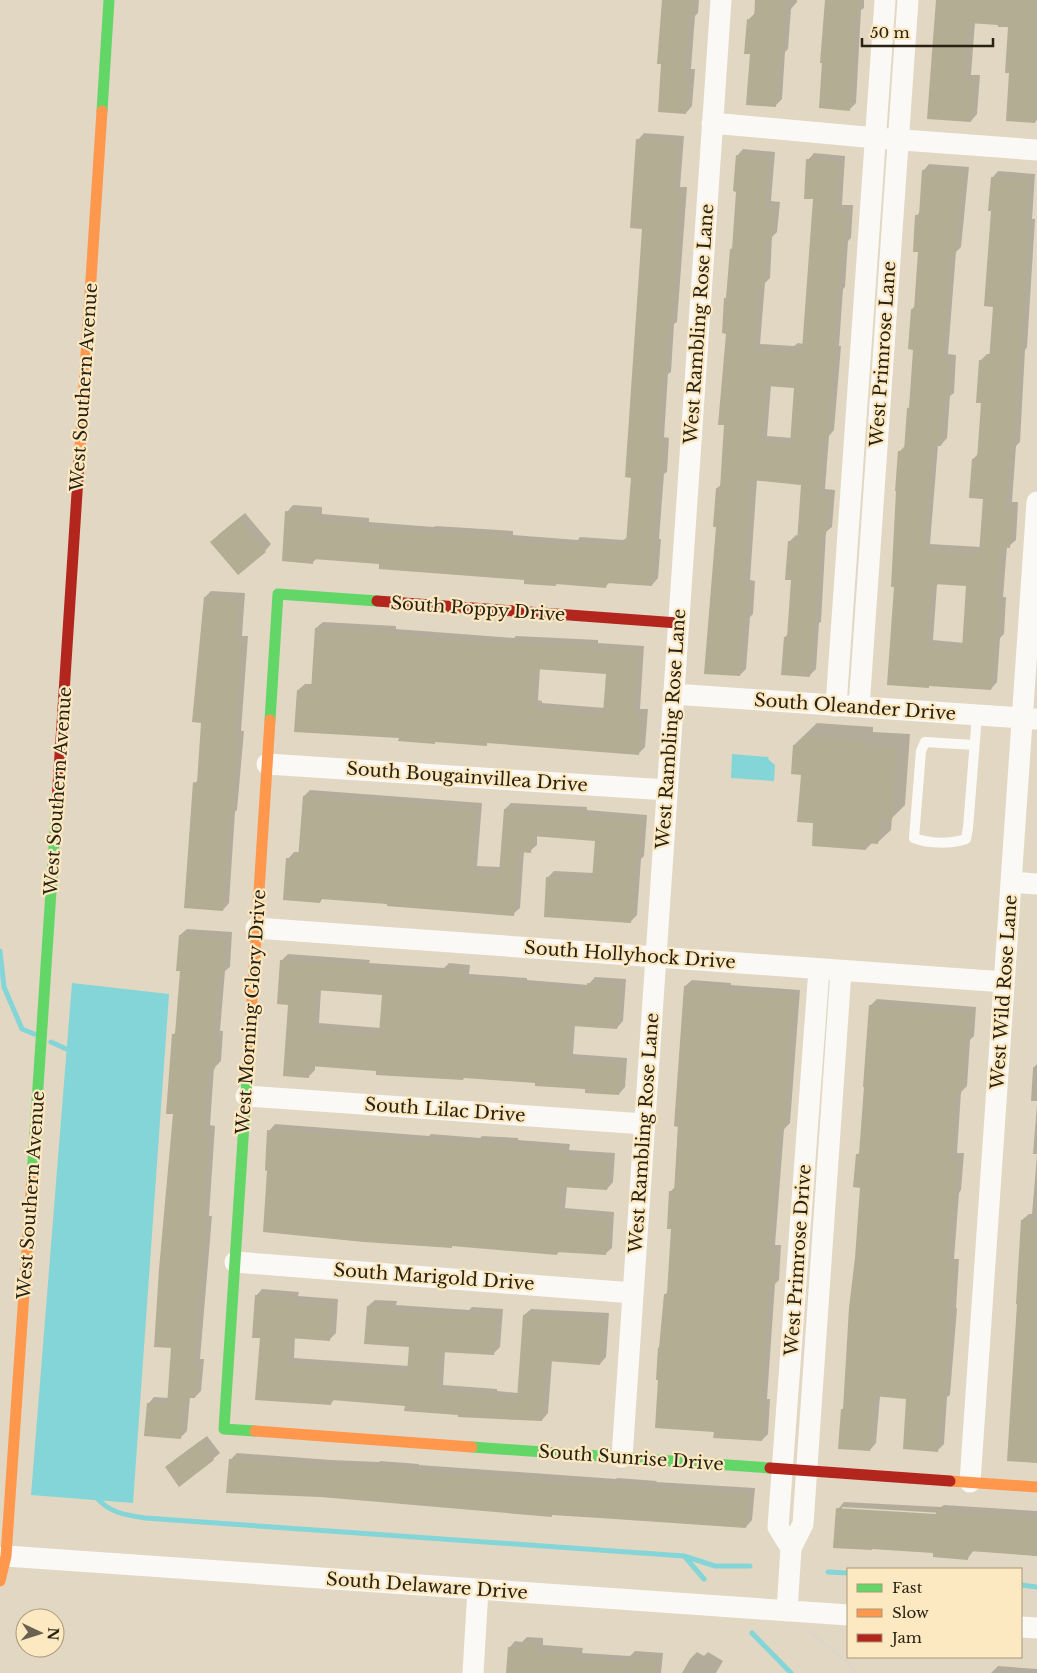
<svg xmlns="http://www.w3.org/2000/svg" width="1037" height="1673" font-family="'Libre Baskerville',serif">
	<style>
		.water { fill: #84d5d7 }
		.shadow { fill: #0003; fill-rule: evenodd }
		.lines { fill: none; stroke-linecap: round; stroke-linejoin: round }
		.stream { stroke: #84d5d7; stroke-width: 5 }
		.building { fill: #b3ad93; fill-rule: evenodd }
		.path { stroke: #d8d4ce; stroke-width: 3; stroke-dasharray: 2.5 2.5; stroke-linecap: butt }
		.lane { stroke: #fbf9f6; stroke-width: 10 }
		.street { stroke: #fbf9f6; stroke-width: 21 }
		.fast { stroke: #63d668; stroke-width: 11 }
		.slow { stroke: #ff974d; stroke-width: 11 }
		.jam { stroke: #b3261e; stroke-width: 11 }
		.labels { text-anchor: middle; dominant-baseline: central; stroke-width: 4.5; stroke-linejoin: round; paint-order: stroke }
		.street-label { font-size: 18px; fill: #292213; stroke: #fde9c1 }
	</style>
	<rect width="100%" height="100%" fill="#e2d7c2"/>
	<!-- water -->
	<path class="water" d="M732 754 768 757 769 760 775 765 774 781 731 778Z
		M72 983 169 994 133 1503 31 1495Z"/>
	<!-- shadow -->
	<path class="shadow" d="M663 0H699L698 13 695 16 691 69H695L692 106 686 113 662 63Z
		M756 0H797V2L791 9 788 49 785 52 782 99 775 106 752 53 748 20 755 13Z
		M826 0H864V8L861 10 856 103 849 110Z
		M937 0H1037V120L1035 122 1011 72 1009 26 1000 24 975 22 971 75H980L977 114 971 121Z
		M644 133 684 136 680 187H687L677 322 674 324 671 372 668 374 664 437 669 438 667 472 664 474 659 539H661L658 578 652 585 610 582 606 586 557 583 556 585 525 579 381 563 317 558 312 563 287 512 293 505 322 507V514L369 518V522L434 527 436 526 513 531V535L578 540 580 537 623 540 628 537 632 476 643 228 638 140Z
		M743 149 775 152 771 201 780 202 777 232 772 237 770 278 765 283 760 344 794 346 798 343 804 344 814 198 808 160 814 153 845 156 842 205H853L851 238 848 241 845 287 843 289 839 346H841L834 430 829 436 825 489 835 490 832 527 826 532 821 622 819 623 816 669 810 675 785 637 788 634 792 579 789 542 796 535 798 536 802 483 757 479 750 580 755 581 753 614 750 617 746 669 740 675 718 526 717 488 721 485 726 424 727 332 725 299 728 296 731 249 734 246 738 191 737 156ZM771 385 796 387 792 438 767 436Z
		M929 164 969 167 961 247 956 252 948 354 956 355 954 393 950 396 947 438 941 445H938L930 544 981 547 984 497 973 459 979 453 982 402 980 361 987 354H991L994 306 992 178 998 171 1035 174 1032 219H1035L1027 347 1025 350 1020 442 1016 446 1012 502H1018L1016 540 1009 546H1007L1003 597H1006L1004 634 1000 638 997 682 991 689 931 684 928 687 896 586 899 452 906 445 908 408 911 406 915 348 912 309 916 305 920 251 917 215 920 212 923 171ZM939 583 968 585 964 643 933 640 937 585Z
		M245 513 271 544 265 551 218 535Z
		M211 591 245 593 242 636H248L241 731H244L237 810 235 812 229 903 223 910 195 783 198 780 203 721 205 597Z
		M323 622 396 626V629L514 638 516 636 598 640V643L644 646 640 709H648L645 747 638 754 489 742 486 744 436 741 435 742 400 736 298 690 305 684H312L316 628ZM540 668 608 673 605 708 542 703V701L538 700Z
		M817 723 873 727V732L910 734 905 805 892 818 891 830 877 843H872L866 849 815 822 794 745Z
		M310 790 482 803 477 866 500 867 505 809 511 803 587 807V810L647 815 644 856 641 859 637 915 631 921 548 877 554 871 594 873 597 840 537 835V845L530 851H524L520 908 513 914 323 898 320 902 288 859 294 852H300L304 796Z
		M187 929 232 932 230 967 225 971 220 1031H223L221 1061 214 1068 210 1125 215 1126 209 1216H212L200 1359H204L201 1391 195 1397H190L187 1431 181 1437 148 1404 154 1397 169 1398 172 1347 174 1034 177 1031 181 970 180 935Z
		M288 954 370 960 369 963 444 968 449 963 470 965 469 974 527 978V980L588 985 595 977 626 979 623 1021 617 1028 575 1025 573 1054 627 1058 625 1087 619 1094 537 1081 315 1065V1070L308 1077 290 1004 281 961ZM321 990 383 994 381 1028 319 1023Z
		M692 980 731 983V985L800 990 790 1123 784 1129 775 1245H781L779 1280 775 1284 767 1399H770L768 1434 762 1440 715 1431 659 1379 657 1378 665 1295 668 1291 673 1228 670 1192 675 1187 685 986Z
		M877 999 976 1007 974 1036 970 1040 967 1086 961 1092 957 1153H964L961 1190 959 1193 954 1259H959L956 1308H957L950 1395 947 1397 944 1444 937 1451 907 1398 880 1396 876 1443 870 1450 844 1408 862 1187 857 1155 861 1151 870 1006Z
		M1037 1064V1101H1031L1033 1068Z
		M1037 1104V1154H1033Z
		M275 1124 429 1136 431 1134 480 1138 482 1136 518 1138V1140L570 1144 569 1150 615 1153 613 1182 607 1189 567 1186 565 1208 614 1212 612 1248 605 1254 560 1251 557 1254 269 1169V1131Z
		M1037 1155V1462L1022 1220 1029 1214H1032Z
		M262 1289 299 1292 298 1296 338 1299 336 1333 329 1340 295 1337 294 1358 409 1366 410 1346 368 1306 375 1300 397 1301 396 1305 469 1310 472 1307 503 1309 500 1347 494 1353 445 1351 443 1385 497 1389V1391L518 1393 524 1315 531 1309 609 1313 606 1357 600 1364 552 1360 548 1413 542 1420 459 1413 406 1405 335 1399 331 1403 257 1399 261 1337 256 1296Z
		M207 1436 220 1453 213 1459 173 1461Z
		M237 1453 331 1460 379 1462 380 1461 419 1464V1465L616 1479 617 1478 657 1481 656 1482 755 1488 752 1520 746 1527 230 1460Z
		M844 1502 941 1507 944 1505 1037 1511V1556H1032V1555L974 1550 968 1558 934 1552 838 1509ZM842 1507 942 1513V1515L842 1510Z
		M527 1637 543 1638V1645L583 1648 582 1653 630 1656 635 1651 663 1653 661 1673H507L509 1648 515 1641 522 1642Z
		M697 1652 704 1656 708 1652 723 1661 716 1673H682L690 1659Z
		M998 1666 1037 1669V1673H991Z"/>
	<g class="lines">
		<!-- stream -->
		<path class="stream" d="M0 951 4 987 22 1029 34 1034
			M51 1042 73 1052
			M95 1496C109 1513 125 1515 145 1518L684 1556 715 1566H750
			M685 1557 704 1579
			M828 1572 848 1573
			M1021 1585 1037 1587
			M752 1633 791 1673"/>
	</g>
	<!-- building -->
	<path class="building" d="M662 0H694L692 20H689L685 75H689L686 114 658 112 661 64H657Z
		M755 0H786L782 57H779L776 107 746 105 750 54H744L747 19 754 20Z
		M825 0H859L858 16H855L850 111 819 108 822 63H820Z
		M936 0H1037V102L1035 123 1006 121 1009 73H1005L1008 27H998V25L969 23 965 81H974L971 122 927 119Z
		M636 139 678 142 674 193H681L671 329H668L664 380H662L658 443 664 444 661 480 658 479 653 545H655L652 586 607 583 606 588 556 584V586L524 584V580L379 569V564L313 559V564L282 561 285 511 316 513V520L363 524V528L428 533V532L507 537V541L572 546 573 543 618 546 619 543H626L631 478 625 477 642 229 630 228Z
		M736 155 769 158 765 207 774 208 771 240 767 239 763 286H759L754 350 790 352V349L802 350 813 199H804L806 159 840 162 836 211H847L845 246H842L839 295H837L833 352H835L828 438 823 437 819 496H829L826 535 821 534 815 629H814L810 677 781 675 784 637H787L791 580H785L788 541 797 542 801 485 751 480 744 586 749 587 747 622H744L740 676 704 674 716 527H713L716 488H720L724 425H718L726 334 722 333 724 298H726L730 249H732L736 192 733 191ZM766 386 794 388 790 444 761 442Z
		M922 170 963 173 955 255 951 254 943 360 950 361 948 400H944L941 446H932L925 550 979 554 983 499 969 498 972 459H977L981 403H976L979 360 989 361 993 307 984 306 991 211H988L991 177 1029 180 1026 225H1029L1024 309 1021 355H1019L1014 450H1010L1006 508H1012L1010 548 1001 547 997 603H1000L998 642H995L991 690 929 686V688L887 685 894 587H891L896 491H895L898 451H904L907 408H909L913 350 908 349 911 309H914L918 252H913L915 215H919ZM934 584 966 586 962 649 927 646 931 590H934Z
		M238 519 266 552 238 575 210 542Z
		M204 597 239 599 236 642H242L235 737H238L231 818H229L223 911 184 908 193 782 197 783 201 723 192 722Z
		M315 628 390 632V635L508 644V642L559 646V644L592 646V649L638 652 634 715 642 716 639 755 487 743V746L435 742V744L398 741 399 738 294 732 297 690 311 691ZM535 669 606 674 603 714 536 709V707L532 706Z
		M803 736 861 740 860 745 897 747 892 819 880 818 878 844 866 843V850L812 846 813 823 797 822 801 775 791 774 793 745H802Z
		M303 796 476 809 471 872 499 874 504 809 581 813V816L641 821 638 864H635L631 923 544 917 546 877 592 880 595 841 532 836 531 853 518 852 514 916 387 906V904L321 899 320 903 283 900 286 858 298 859Z
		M179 935 226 938 223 974H219L214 1037H217L215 1069 208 1068 204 1132H209L203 1222H206L194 1365 198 1366 195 1398H185L181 1439 144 1436 147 1403 167 1405 171 1348 154 1347 159 1269 173 1114H166L172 1034H175L180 971H176Z
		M280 960 364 966V969L441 974V969L464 971 463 980 521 984V986L587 991V983L620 986 617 1029 572 1026V1028H570L567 1060 621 1064 619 1095 585 1093V1089L535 1086V1083L464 1078 463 1080 376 1075V1071L310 1066 309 1078 283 1076 288 1005 277 1004ZM316 990 382 995 379 1034 313 1030Z
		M684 986 725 989V991L794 996 784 1131 778 1130 774 1183 769 1251H775L773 1288H769L761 1405H764L762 1441 713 1438 714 1432 655 1428 658 1380H656L658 1347 659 1348 664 1294H667L671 1229H667L669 1191 674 1192 678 1127 674 1126Z
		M869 1005 970 1013 968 1044H965L961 1094H956L951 1159H958L955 1198H953L948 1265H953L950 1314H951L944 1402H941L938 1452 903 1449 906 1399 874 1396 870 1451 838 1449 841 1409H843L849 1308 855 1258 860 1188 853 1187 856 1154H859L864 1087H863Z
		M267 1130 423 1142V1140L474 1144V1142L512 1144V1146L564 1150V1156L609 1159 607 1190 561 1187 559 1214 609 1218 606 1255 557 1252V1255L452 1246V1248L364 1242 263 1232 267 1171 265 1170Z
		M1021 1220 1037 1221V1463L1007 1461 1017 1304H1016Z
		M255 1295 293 1298 292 1302 332 1305 330 1341 290 1338 288 1364 407 1373 409 1347 364 1344 367 1306 391 1307 390 1311 464 1316V1313L497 1316 494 1355 440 1352 437 1391 491 1395V1397L517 1399 523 1315 603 1319 600 1365 547 1361 542 1421 458 1417V1415L404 1411 405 1406 332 1400 331 1405 255 1400 260 1338H252Z
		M200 1441 214 1460 179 1487 165 1467Z
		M229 1459 324 1466 372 1468V1467L413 1470V1471L610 1485V1484L651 1487V1488L749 1494 746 1528 600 1518 552 1515V1517L321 1497 226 1493Z
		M836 1508 936 1514V1511L1037 1519V1556L969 1551 968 1560 933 1557V1553L872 1549V1550L833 1548Z
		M519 1643 537 1644V1651L577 1654 576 1659 624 1662 623 1673H506L508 1647 519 1648Z
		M627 1657 657 1659 656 1673H626Z"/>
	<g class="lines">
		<!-- path -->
		<path class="path" d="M810 1631 851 1666 854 1673"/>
		<!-- lane -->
		<path class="lane" d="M974 745 925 742 921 751 914 838C929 844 951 844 966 839L968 828 977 715"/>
		<!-- street -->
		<path class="street" d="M712 123 876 138 1037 150
			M673 694 1035 719
			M836 706 885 0
			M859 707 908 0
			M267 764 667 790
			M1011 882 1037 884
			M256 928 1004 982
			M246 1096 644 1124
			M235 1262 633 1293
			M622 1457 721 0
			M970 1482 1037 502
			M791 1548 778 1527 819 969
			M6 1556 848 1615
			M787 1611 791 1548 803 1524 841 971
			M1021 1627 1037 1628
			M473 1673 478 1589"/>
		<!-- fast -->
		<path class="fast" d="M102 111 109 0
			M270 720 278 594 377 601
			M247 1078 224 1429 255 1431
			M32 1177 57 801
			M472 1447 770 1468"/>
		<!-- slow -->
		<path class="slow" d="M79 462 102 111
			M247 1078 270 720
			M255 1431 472 1447
			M950 1481 1037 1487
			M0 1581 6 1556 32 1177"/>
		<!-- jam -->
		<path class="jam" d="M377 601 678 623
			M57 801 79 462
			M770 1468 950 1481"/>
	</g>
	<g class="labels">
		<!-- street labels -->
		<g class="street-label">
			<text transform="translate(699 324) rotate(-86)">West Rambling Rose Lane</text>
			<text transform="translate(883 354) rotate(-86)">West Primrose Lane</text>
			<text transform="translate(84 387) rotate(-86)">West Southern Avenue</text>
			<text transform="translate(478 609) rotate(4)">South Poppy Drive</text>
			<text transform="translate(855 707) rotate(4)">South Oleander Drive</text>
			<text transform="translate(671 729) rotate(-86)">West Rambling Rose Lane</text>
			<text transform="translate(467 777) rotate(4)">South Bougainvillea Drive</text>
			<text transform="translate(58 791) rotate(-86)">West Southern Avenue</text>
			<text transform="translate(630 955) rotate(4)">South Hollyhock Drive</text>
			<text transform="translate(1004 992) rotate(-86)">West Wild Rose Lane</text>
			<text transform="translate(251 1012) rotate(-86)">West Morning Glory Drive</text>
			<text transform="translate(445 1110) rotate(4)">South Lilac Drive</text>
			<text transform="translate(644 1133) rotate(-86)">West Rambling Rose Lane</text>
			<text transform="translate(31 1195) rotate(-86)">West Southern Avenue</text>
			<text transform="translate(798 1260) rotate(-86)">West Primrose Drive</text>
			<text transform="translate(434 1277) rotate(4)">South Marigold Drive</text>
			<text transform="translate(631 1458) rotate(4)">South Sunrise Drive</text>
			<text transform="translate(427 1586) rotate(4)">South Delaware Drive</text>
		</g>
	</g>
	<!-- legend -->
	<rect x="847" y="1568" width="175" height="90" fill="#fde9c1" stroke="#a8997b"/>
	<rect x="857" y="1584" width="25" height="8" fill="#63d668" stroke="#a8997b"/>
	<text x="892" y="1593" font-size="15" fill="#292213">Fast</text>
	<rect x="857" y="1609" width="25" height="8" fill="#ff974d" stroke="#a8997b"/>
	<text x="892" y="1618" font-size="15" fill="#292213">Slow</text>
	<rect x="857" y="1634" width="25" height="8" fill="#b3261e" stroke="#a8997b"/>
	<text x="892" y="1643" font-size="15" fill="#292213">Jam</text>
	<!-- north arrow -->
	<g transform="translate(40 1633) rotate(94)"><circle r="24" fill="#fde9c1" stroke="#a8997b"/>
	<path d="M0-4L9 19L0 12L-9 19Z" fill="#6a6150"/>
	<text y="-8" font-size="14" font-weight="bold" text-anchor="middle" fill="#292213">N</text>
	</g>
	<!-- scale -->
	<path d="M862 38v8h131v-8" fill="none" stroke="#292213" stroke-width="2.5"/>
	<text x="870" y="38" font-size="15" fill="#292213" stroke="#fde9c1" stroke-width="4" paint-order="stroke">50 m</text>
</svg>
